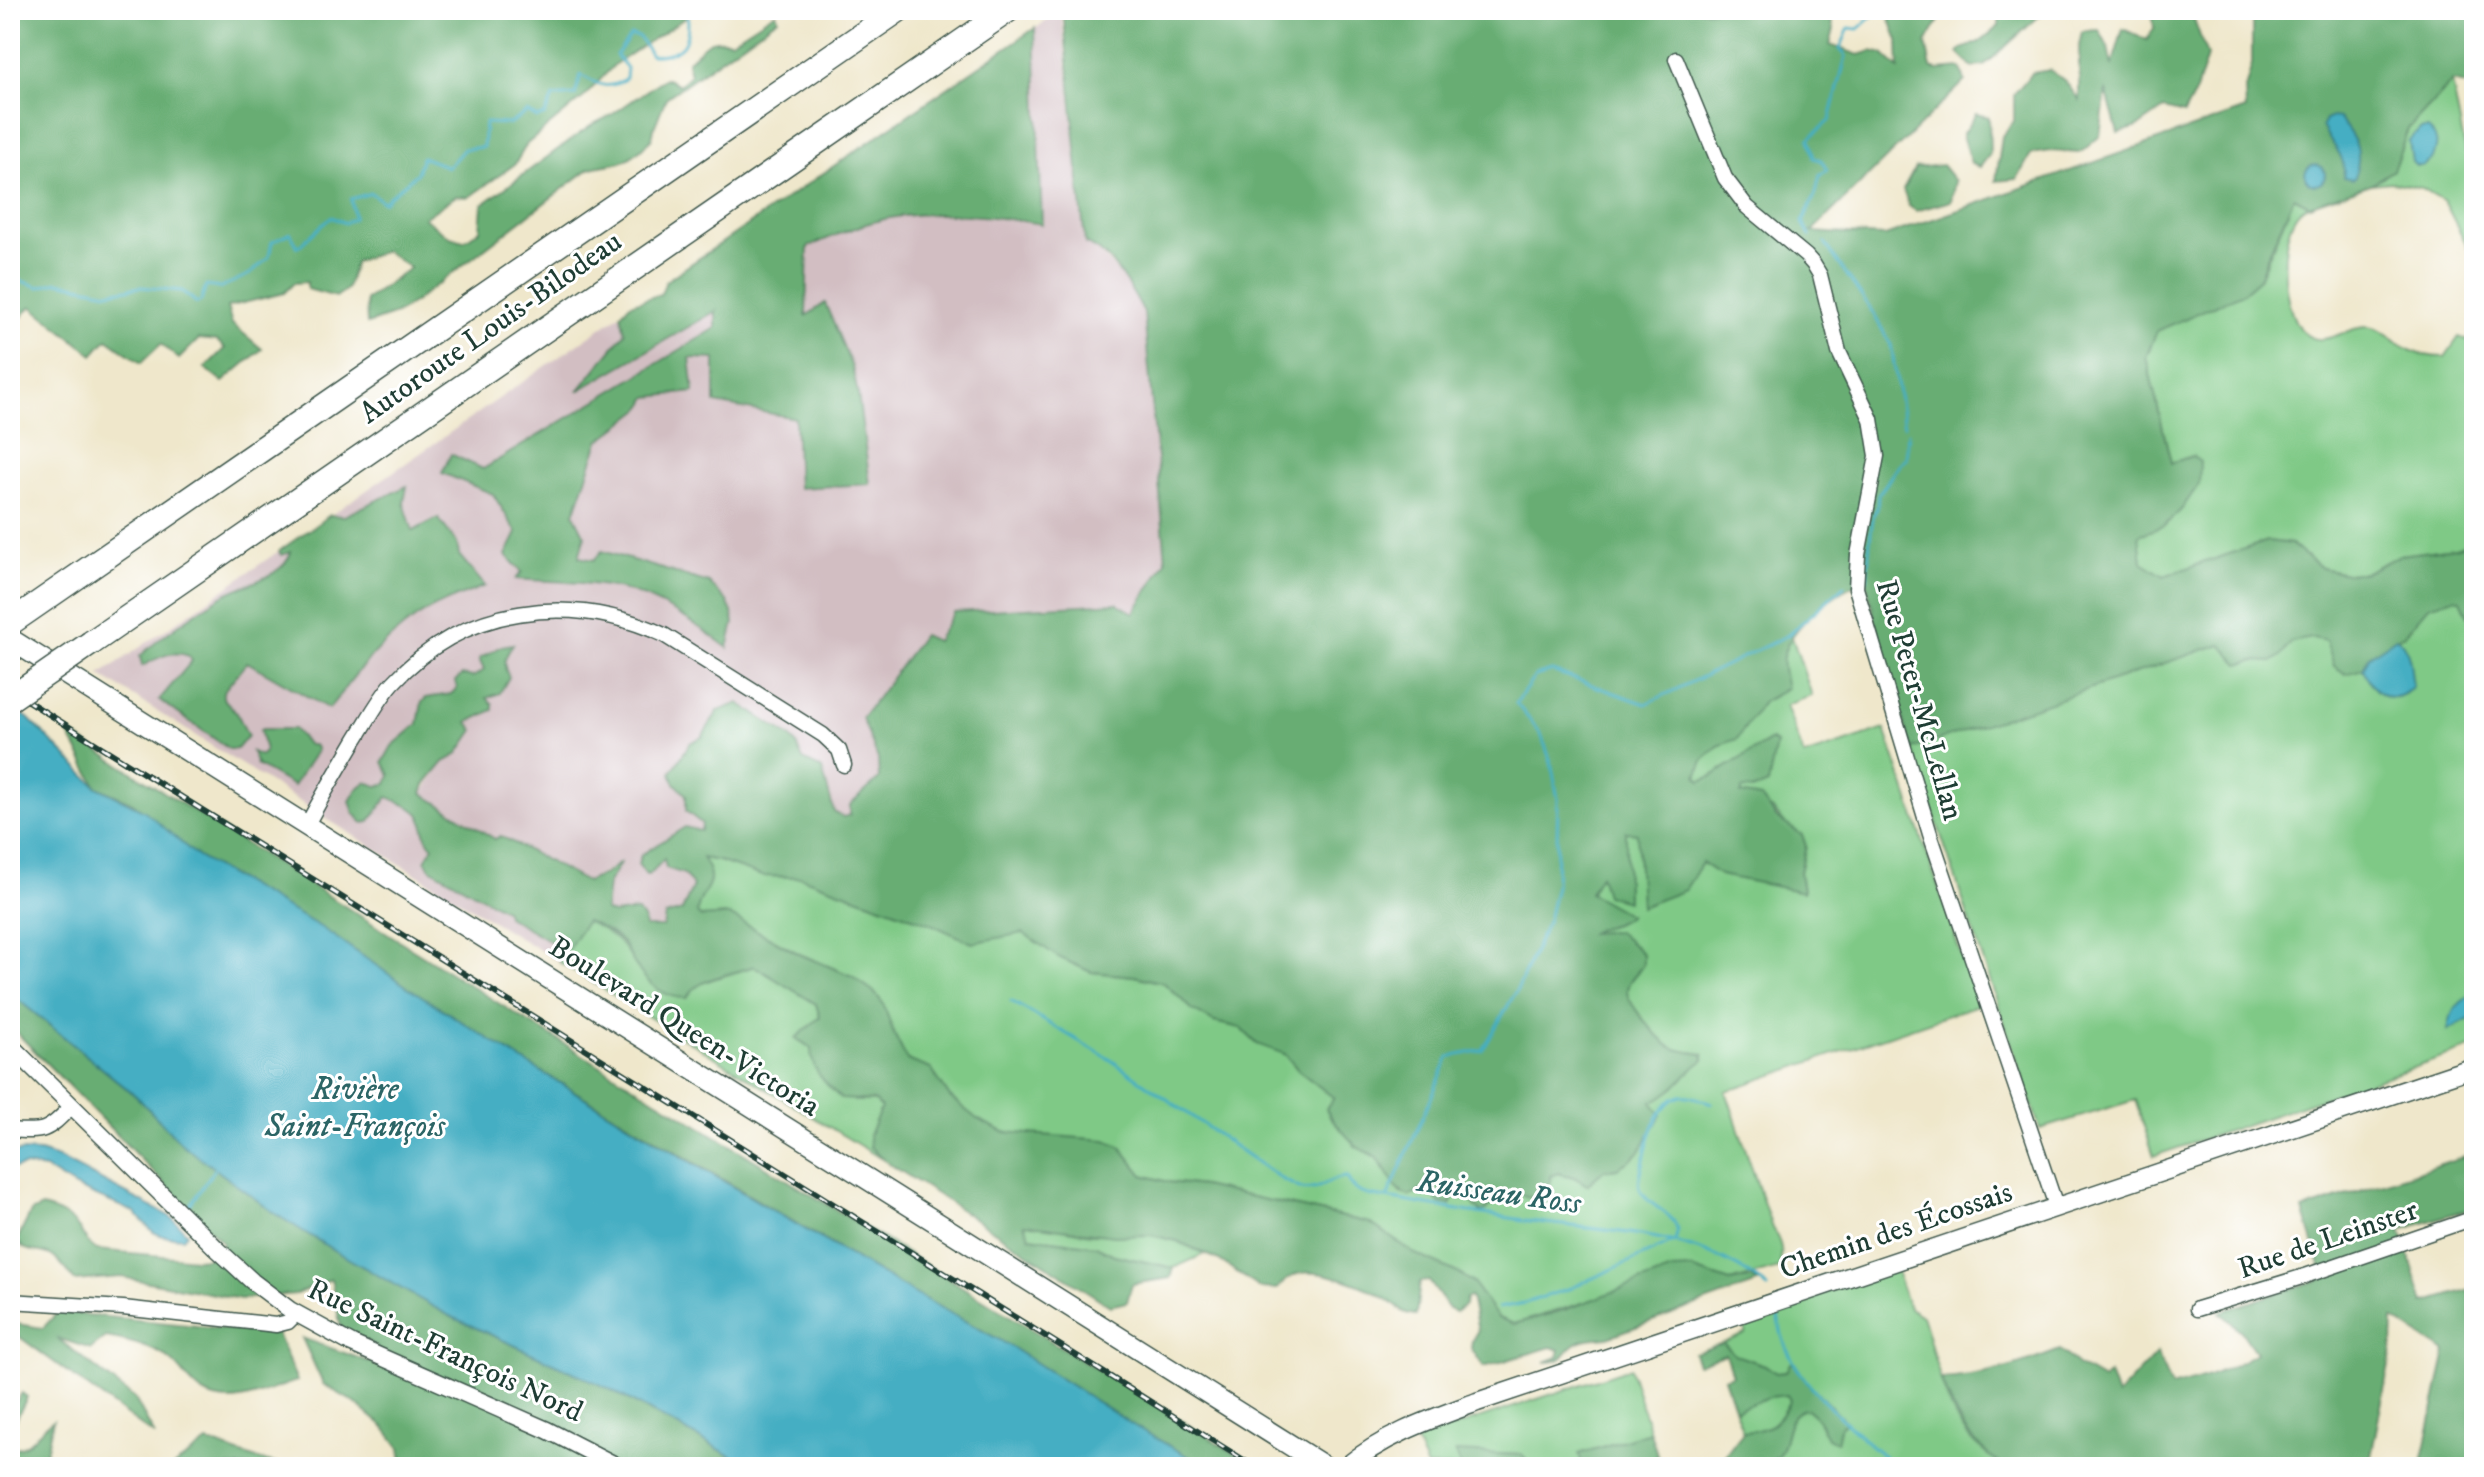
<svg xmlns="http://www.w3.org/2000/svg" width="2484" height="1477" font-family="'IM FELL DW Pica',serif">
	<style>
		.industrial { fill: #d2bec2 }
		.green { fill: #7fc986; stroke: #4f835d; stroke-width: 2 }
		.forest { fill: #67ad73; stroke: #437554; stroke-width: 2 }
		.water { fill: #44aec3; stroke: #32767c; stroke-width: 2 }
		.lines { fill: none; stroke-linecap: round; stroke-linejoin: round }
		.stream { stroke: #44aec3; stroke-width: 3 }
		.minor-casing { stroke: #3e564b; stroke-width: 17 }
		.tertiary-casing { stroke: #3e564b; stroke-width: 19 }
		.secondary-casing { stroke: #3e564b; stroke-width: 21 }
		.primary-casing { stroke: #3e564b; stroke-width: 23 }
		.motorway-casing { stroke: #3e564b; stroke-width: 27 }
		.minor { stroke: #fff; stroke-width: 14 }
		.tertiary { stroke: #fff; stroke-width: 16 }
		.secondary { stroke: #fff; stroke-width: 18 }
		.primary { stroke: #fff; stroke-width: 20 }
		.motorway { stroke: #fff; stroke-width: 24 }
		.rail-casing { stroke: #1f3d34; stroke-width: 6 }
		.rail { stroke: #fff; stroke-width: 3; stroke-dasharray: 9; stroke-linecap: butt }
		.motorway-bridge-casing { stroke: #3e564b; stroke-width: 27; stroke-linecap: butt }
		.motorway-bridge { stroke: #fff; stroke-width: 24 }
		.labels { text-anchor: middle; dominant-baseline: central; stroke-width: 6; stroke-linejoin: round; paint-order: stroke }
		.street-label { font-size: 30px; fill: #1f3d34; stroke: #fff }
		.water-label { font-size: 32px; font-style: italic; fill: #2c6566; stroke: #fff }
	</style>
	<rect width="100%" height="100%" fill="#fff"/>
	<filter id="ink" filterUnits="userSpaceOnUse"><feTurbulence type="fractalNoise" baseFrequency=".0125" numOctaves="2"/><feDisplacementMap in="SourceGraphic" scale="16" xChannelSelector="R" yChannelSelector="G"/><feConvolveMatrix kernelMatrix="1 2 1 2 8 2 1 2 1" color-interpolation-filters="sRGB"/></filter>
	<filter id="wash" filterUnits="userSpaceOnUse"><feTurbulence type="fractalNoise" baseFrequency=".006" numOctaves="4" result="noise"/><feDisplacementMap in="SourceGraphic" scale="32" xChannelSelector="R" yChannelSelector="G"/><feGaussianBlur stdDeviation="1.8" result="paint"/><feColorMatrix in="noise" values="0 0 0 0 0 0 0 0 0 0 0 0 0 0 0 0 0 1.4 0 .05"/><feComposite in="paint" operator="in"/></filter>
	<g filter="url(#wash)">
		<rect width="100%" height="100%" fill="#efe7cb"/>
		<!-- industrial -->
		<path class="industrial" d="M1061 11 1085 244 1094 246 1128 283 1144 313 1166 561 1134 613 936 641 862 717 878 759 879 779 850 805V815L843 817 834 812 831 797 815 765 803 760 796 744 709 724 702 737 697 741 674 782 686 795 687 804 702 824 701 831 685 828 651 874 665 858 666 868 684 874 693 886 682 911 665 916 663 927H645L644 919 620 912 613 914 604 911 608 883 619 865 586 882 501 836 495 840 422 793 444 762 457 755 474 731 468 722 481 717 505 658 457 688 451 694 426 698 422 701 418 724 412 728 387 785 377 786 369 821 388 797 414 809 422 817 427 841 506 911 507 916 567 951 559 962 335 824 100 675 621 314 630 304 661 294 666 281Z"/>
		<!-- green -->
		<path class="green" d="M2452 82 2466 154 2474 158V266L2470 251 2444 201 2422 188 2391 182 2371 184 2393 170 2408 129Z
			M2294 197 2309 205C2275 215 2280 312 2303 332 2323 351 2345 326 2367 327 2382 328 2396 343 2410 350 2421 356 2432 357 2445 357L2459 337 2474 343V541L2455 548 2400 555 2364 573H2346L2321 568 2291 544 2268 541 2164 576 2142 562 2138 534 2164 526 2192 456 2171 463 2146 357 2157 330 2243 293 2259 279Z
			M2474 556V1047L2154 1156 2135 1100 2040 1129 1912 749Z
			M1791 634 1812 696 1786 705 1804 756 1885 729 1978 1005 1726 1091 1772 1228C1781 1242 1784 1251 1779 1268L1730 1282 1692 1269 1514 1324 1498 1318 1460 1274 1413 1253 1370 1223 1203 1186 1168 1182 1143 1175 1120 1146 1004 1132 977 1120 950 1097 931 1069 907 1060 894 1034 883 1004 852 976 800 954 729 915 701 917 697 913C699 886 723 887 701 858L719 861 762 876 801 877 929 923 972 942 1023 932 1058 957 1091 972 1134 976 1164 983 1193 1010 1214 1022 1241 1028 1257 1044 1285 1054 1298 1070 1335 1098 1329 1116 1350 1136 1355 1146 1376 1157 1400 1193 1409 1196 1428 1187 1456 1193 1462 1192 1472 1198 1476 1208C1494 1205 1496 1197 1513 1191L1541 1202 1549 1198 1551 1176 1558 1173 1574 1177 1587 1184 1604 1170 1617 1168 1640 1151 1661 1115 1652 1102 1674 1088 1693 1067 1704 1060 1703 1054C1693 1052 1680 1052 1671 1047 1661 1042 1628 1004 1627 992 1626 982 1637 973 1643 965V954L1617 931 1589 934C1602 925 1619 927 1628 915L1590 894 1600 874 1617 899 1627 900 1625 832H1637L1698 868 1702 863 1720 875 1803 891 1800 872 1806 846 1802 835 1789 828 1772 809 1739 795 1771 740 1710 777 1700 781 1697 777 1703 760 1718 746 1737 738 1763 702 1780 693 1782 659Z
			M585 921C613 932 623 944 638 969L692 987C712 978 733 974 754 966L816 1004 820 1017 797 1039 811 1048 854 1101H876L882 1109 870 1135V1147L885 1161 559 962Z
			M1027 1223 1091 1234 1151 1235 1177 1241 1205 1254 1174 1268 1114 1255 1096 1246 1030 1237 1024 1224Z
			M1895 1268 1909 1308 1922 1316C1935 1354 1943 1408 1970 1439 1980 1450 1992 1458 2004 1467H1717L1726 1454 1730 1460C1742 1460 1757 1463 1768 1461 1793 1457 1778 1411 1807 1409L1817 1418 1822 1430 1837 1441 1840 1428 1845 1421 1809 1385 1794 1362 1786 1372 1776 1373 1765 1365 1735 1355 1723 1343 1745 1334 1747 1320Z
			M1630 1368 1650 1432 1580 1454 1583 1467H1531L1522 1455 1455 1453 1461 1467H1427L1415 1440Z
			M1787 1395 1790 1400C1777 1425 1770 1430 1743 1432L1735 1410 1769 1397Z"/>
		<!-- forest -->
		<path class="forest" d="M10 10H697L615 64 584 97 527 144 515 164 469 197 456 196 424 218 450 237 464 241 480 230 482 205 576 136 595 123 610 116 665 78 679 85 690 75 687 62C705 45 706 36 731 41L776 12 778 18 666 98 654 128 652 139C643 147 633 158 621 162 610 165 600 165 589 169L413 303 396 314 367 324 366 300 410 268 385 251 355 262 347 289 336 297 307 289V282L294 283 284 293 227 307 232 324 262 349 223 382 205 368 225 348 217 341 199 339 179 359 161 344 141 363 107 339 93 355 31 306 10 330Z
			M1063 10H1828L1834 29 1830 45 1859 55 1872 51 1883 54 1899 69 1898 40 1887 13 1892 10H1941L1940 19 1926 43 1931 68 1938 70 1961 68 1965 81 1811 232 1885 236 2246 109 2245 89 2252 64V10H2474V87L2452 82 2408 129 2393 170 2371 184 2309 205 2294 197 2265 262 2259 279 2243 293 2157 331 2146 357 2171 463 2192 456 2200 462 2199 484 2181 510 2164 526 2139 535 2142 562 2164 576 2268 541 2291 544 2321 568 2346 573H2364L2400 555 2455 548 2474 541V629L2461 600 2454 598 2429 606 2405 634 2369 656 2363 669 2346 674 2334 666 2326 641 2313 638 2291 642 2283 654 2272 662 2254 661 2239 664 2221 644 1912 749 1885 661 1866 581C1838 588 1790 626 1783 656 1781 666 1785 678 1787 688L1763 702 1737 739 1718 746 1703 760 1697 777 1701 781 1710 777 1771 740 1776 744 1768 784 1754 790 1742 789 1740 794 1761 798 1777 818 1802 835 1806 846 1800 872 1803 892 1720 875 1702 863 1685 890 1641 907 1637 833 1626 832 1627 901 1606 895 1600 875 1590 893 1629 915C1619 926 1604 924 1591 933L1617 931 1643 954V965C1637 973 1626 982 1627 992 1628 1004 1661 1042 1671 1047 1680 1052 1693 1052 1703 1054L1704 1060C1686 1072 1674 1093 1652 1102L1661 1114 1640 1151 1631 1160 1617 1168 1604 1170 1587 1185 1574 1177 1558 1173 1550 1176 1549 1198 1541 1202 1513 1191 1500 1196 1483 1213C1473 1207 1472 1198 1462 1192L1456 1193 1450 1205 1439 1203 1434 1196 1433 1189 1428 1187 1409 1196C1391 1190 1389 1169 1376 1157 1372 1153 1364 1151 1359 1148 1353 1144 1329 1116 1326 1109L1334 1098 1298 1070 1285 1054 1257 1044 1241 1028 1214 1022 1193 1010 1164 983 1134 976 1091 972 1058 957 1023 933 972 943 929 923 801 877 762 876 719 861 702 858C722 887 699 887 697 913L701 917 729 915 799 954 852 976 873 991 883 1003 894 1034 907 1060 931 1069 950 1097 977 1119 1004 1132 1106 1140 1120 1146 1143 1175 1168 1182 1203 1186 1370 1223 1413 1253 1460 1274 1473 1283 1498 1318 1514 1324 1567 1309 1672 1270 1692 1269 1730 1282 1752 1278 1758 1283 1608 1337C1598 1338 1582 1338 1574 1345 1560 1355 1568 1361 1545 1362L1558 1357 1560 1350 1551 1347 1484 1367 1471 1348 1472 1340 1478 1330 1471 1297 1466 1298 1465 1305 1455 1312 1449 1309 1429 1281 1420 1282 1416 1315C1400 1313 1401 1309 1388 1300 1369 1287 1320 1267 1297 1274 1289 1277 1283 1283 1276 1289L1260 1288 1219 1260 1177 1241 1151 1235 1114 1236 1024 1224 1030 1237 1096 1246 1114 1255 1174 1268 1171 1278 1132 1284 1127 1302 1110 1306 885 1161 870 1147 869 1135 881 1108 875 1101 841 1099C825 1082 811 1072 811 1048L796 1038 820 1017 816 1004 754 966C732 975 697 977 687 998 666 999 647 984 636 966 631 959 628 951 623 944 614 933 599 926 586 921L567 951 507 916 506 911 430 868 425 860 433 847C421 835 427 829 421 817 416 807 397 802 388 797L369 822 363 823 354 813 350 801 357 789 366 782 377 786 387 784 390 775 383 762 392 746 418 724 422 702 426 698 451 694 457 688 455 681 462 675 473 677 484 670 479 659 502 646 513 644C505 657 501 663 509 677L500 693 487 698 493 704V710L468 722 474 730 457 755 444 762 425 785 422 793 495 839 501 836 586 882 605 874 621 862 608 883 605 911 613 914 637 911 644 919 645 927H663L665 916 682 911 693 886 684 874 666 868 664 859 650 874 646 875 638 864 641 855 685 827 701 831 702 824 686 811V795L674 782 671 773 690 743 702 737 718 711 739 703 790 737 796 744 803 760 822 769 834 812 843 817 850 815V805L879 779 878 759 862 718 923 635 936 641 954 612 1117 603 1134 613 1166 561 1144 313C1133 292 1109 249 1085 244Z
			M1999 10H2046L1984 66 1972 67 1958 53 1961 49 1978 43 1999 26Z
			M2152 10H2224V13L2205 10 2193 16 2207 56 2196 91 2184 114 2164 109 2138 127 2118 133 2106 90 2100 136 2080 153 2051 151 2031 154 2017 179 1996 181 2002 136 2014 121V94L2032 73 2050 70 2065 81 2079 100V46L2082 31 2099 30 2108 47 2112 66 2123 29 2147 40 2154 28Z
			M1035 28 1042 224C992 216 922 207 873 222 851 228 829 238 808 247L806 316 825 303 852 367 858 394 870 484 798 488 795 418 715 403V359L690 358 694 392 648 397 642 408 599 441 574 514 585 536 579 557 594 560 602 551 709 583 727 601 732 612 734 623 728 648C696 624 660 599 621 589 587 581 550 582 516 579L522 572 506 555 517 533 493 494 442 473 451 454 483 469 716 328V311L578 391 625 333 621 314 630 304 661 294 666 281Z
			M1976 114 1989 117 1990 154 1980 167 1971 164 1962 135Z
			M1942 165 1955 181 1951 201 1916 211 1909 206 1903 190 1915 168Z
			M407 486 404 503 413 531 438 518 457 543 459 555 485 586C462 595 436 604 416 618 380 642 354 675 329 709L247 662 223 692V698L237 713 248 736 237 749H229L159 700 192 661 189 656C171 649 158 658 142 666L140 656C164 634 193 614 220 597 241 584 284 578 291 552L281 555 279 551 330 515 344 516Z
			M260 729H294L308 745H314L317 750 293 786 257 765 252 752 260 756 265 751Z
			M67 731 522 1018 1257 1467H1207L1136 1427 1000 1340 915 1294 517 1057 406 986 322 928 198 857 133 803 97 787Z
			M10 993 136 1096 183 1145 277 1215 335 1251 450 1316 608 1388 751 1467H403L400 1448 385 1428 355 1403 323 1384 302 1338 370 1362 377 1347 341 1328 331 1279 296 1294 241 1299 121 1277 75 1281C68 1271 62 1263 52 1256 39 1248 26 1256 17 1240L31 1212 42 1207C58 1211 70 1216 80 1230 86 1239 87 1244 97 1250L196 1259 207 1258 223 1243 10 1026Z
			M2474 1153V1207L2401 1230 2424 1303 2474 1288V1467H2421L2446 1352 2393 1319 2392 1350 2369 1467H2004C1964 1438 1959 1424 1941 1379 1986 1376 2019 1366 2060 1350L2079 1366 2103 1380 2109 1374 2117 1396 2157 1353 2171 1387C2203 1379 2228 1370 2256 1353L2241 1331 2220 1312 2324 1278 2303 1210Z
			M58 1312 277 1334 297 1381C277 1387 252 1399 231 1400 191 1401 188 1368 160 1353 143 1345 124 1340 106 1337L91 1349 57 1338 135 1399 155 1436 10 1330V1323L43 1328Z
			M1723 1343 1735 1355 1765 1365 1776 1373 1786 1372 1789 1365 1793 1362 1809 1385 1845 1421 1840 1428 1837 1442 1827 1438 1817 1418 1807 1409C1778 1411 1793 1457 1768 1461 1757 1463 1741 1460 1729 1460L1726 1454 1743 1432C1770 1430 1777 1425 1790 1400L1787 1395 1769 1397 1735 1410 1724 1378 1732 1375 1725 1354 1698 1364 1694 1353Z
			M22 1393 27 1397 10 1432V1410Z
			M53 1420 43 1467H10V1448C31 1450 37 1430 53 1420Z
			M1650 1432 1661 1467H1583L1579 1454Z
			M207 1442C247 1455 293 1477 335 1463L338 1467H173Z
			M1455 1452 1522 1455 1531 1467H1461Z"/>
		<!-- water -->
		<path class="water" d="M2332 117 2339 118C2356 140 2363 149 2355 177L2353 179 2343 177C2348 156 2330 144 2322 126L2325 120Z
			M2420 129H2428C2440 139 2437 146 2433 159L2423 166H2416L2412 162 2409 141Z
			M2305 175a10 10 0 1 1 20 0a10 10 0 1 1-20 0Z
			M2396 638C2412 648 2410 669 2413 686 2393 710 2372 691 2363 669L2369 656Z
			M10 706 28 718 97 787 145 811 198 857 322 928 406 986 517 1057 689 1161 915 1294 1000 1340 1136 1427 1207 1467H751L608 1388 450 1316 335 1251 277 1215 183 1145 136 1096 10 993Z
			M2474 992V1017L2448 1030C2451 1008 2457 1005 2474 992Z
			M24 1151 40 1152 61 1159 171 1217 187 1233 183 1238 162 1236 153 1232 134 1212 75 1187 45 1169 25 1166 10 1169V1153Z"/>
		<g class="lines">
			<!-- stream -->
			<path class="stream" d="M1810 236 1803 222 1816 193 1820 175 1827 170 1821 160 1814 158 1809 139 1830 120 1846 56 1840 49 1849 28 1858 29 1879 10
				M1825 243 1873 313 1891 345 1904 426
				M10 277 39 287 58 282 108 292 141 287 182 291 197 303 201 301 206 286 220 288 250 274 269 257 272 242 290 233 298 247 331 217 345 223 354 218 351 199 371 193 383 202 417 173 422 157 448 167 464 149 483 147 485 123 509 124 527 112 537 118 545 115 553 97 575 95 581 75C598 85 609 91 626 78L627 68 616 55 631 35 639 37 651 55C684 55 691 42 687 10
				M1867 579C1869 555 1869 536 1874 513L1877 509 1878 494C1890 482 1892 469 1906 458L1908 433
				M1011 1001 1111 1060 1283 1180C1289 1182 1296 1187 1302 1189 1318 1193 1331 1176 1347 1177 1355 1196 1368 1195 1387 1198
				M185 1212 216 1167
				M1768 1288C1702 1233 1620 1233 1538 1222 1487 1215 1437 1207 1387 1198L1449 1057 1483 1050 1519 986 1548 920 1556 886 1558 799 1551 762 1541 734 1516 703 1535 676 1552 671 1646 704 1788 635 1844 586
				M1498 1308 1525 1303 1571 1288 1675 1241C1686 1213 1647 1210 1640 1188 1638 1181 1641 1171 1643 1164 1647 1143 1656 1102 1681 1096 1690 1094 1702 1100 1711 1103
				M1779 1310C1776 1373 1854 1429 1896 1467"/>
		</g>
	</g>
	<g filter="url(#ink)">
		<g class="lines">
			<!-- minor casing -->
			<g class="minor-casing">
				<path id="minor" d="M1676 59 1725 178 1747 207 1806 256 1814 265 1820 275 1839 352 1871 419 1877 456 1858 555 1856 588 1930 834 2056 1206
					M307 825C322 796 339 768 356 739 368 720 378 700 393 683 464 605 571 592 664 635L823 735 839 750 844 765
					M10 1130C46 1133 47 1131 72 1106
					M10 1301 123 1308 276 1325 288 1322 296 1314
					M2197 1309 2305 1276 2474 1218"/>
			</g>
			<!-- tertiary casing -->
			<g class="tertiary-casing">
				<path id="tertiary" d="M10 1045 215 1247 252 1281 290 1310 352 1344 547 1430 619 1467"/>
			</g>
			<!-- secondary casing -->
			<g class="secondary-casing">
				<path id="secondary" d="M1346 1467C1384 1435 1431 1419 1477 1402L2474 1067"/>
			</g>
			<!-- primary casing -->
			<g class="primary-casing">
				<path id="primary" d="M10 639 1325 1467"/>
			</g>
			<!-- motorway casing -->
			<g class="motorway-casing">
				<path id="motorway" d="M10 623 898 10
					M91 643 1008 10"/>
			</g>
			<!-- minor -->
			<use href="#minor" class="minor"/>
			<!-- tertiary -->
			<use href="#tertiary" class="tertiary"/>
			<!-- secondary -->
			<use href="#secondary" class="secondary"/>
			<!-- primary -->
			<use href="#primary" class="primary"/>
			<!-- motorway -->
			<use href="#motorway" class="motorway"/>
			<!-- rail casing -->
			<g class="rail-casing">
				<path id="rail" d="M10 690 1255 1467"/>
			</g>
			<!-- rail -->
			<use href="#rail" class="rail"/>
			<!-- motorway-bridge casing -->
			<g class="motorway-bridge-casing">
				<path id="motorway-bridge" d="M10 699 91 643"/>
			</g>
			<!-- motorway-bridge -->
			<use href="#motorway-bridge" class="motorway-bridge"/>
		</g>
	</g>
	<g class="labels">
		<!-- street labels -->
		<g class="street-label">
			<text transform="translate(491 328) rotate(-35)">Autoroute Louis-Bilodeau</text>
			<text transform="translate(1919 700) rotate(74)">Rue Peter-McLellan</text>
			<text transform="translate(684 1027) rotate(32)">Boulevard Queen-Victoria</text>
			<text transform="translate(1896 1231) rotate(-19)">Chemin des Écossais</text>
			<text transform="translate(2328 1240) rotate(-19)">Rue de Leinster</text>
			<text transform="translate(445 1351) rotate(25)">Rue Saint-François Nord</text>
		</g>
		<!-- water labels -->
		<g class="water-label">
			<text x="355" y="1090">Rivière<tspan x="355" dy="37">Saint-François</tspan></text>
			<text transform="translate(1499 1193) rotate(8)">Ruisseau Ross</text>
		</g>
	</g>
	<!-- margin -->
	<rect width="2484" height="1477" fill="none" stroke="#fff" stroke-width="40"/>
</svg>
